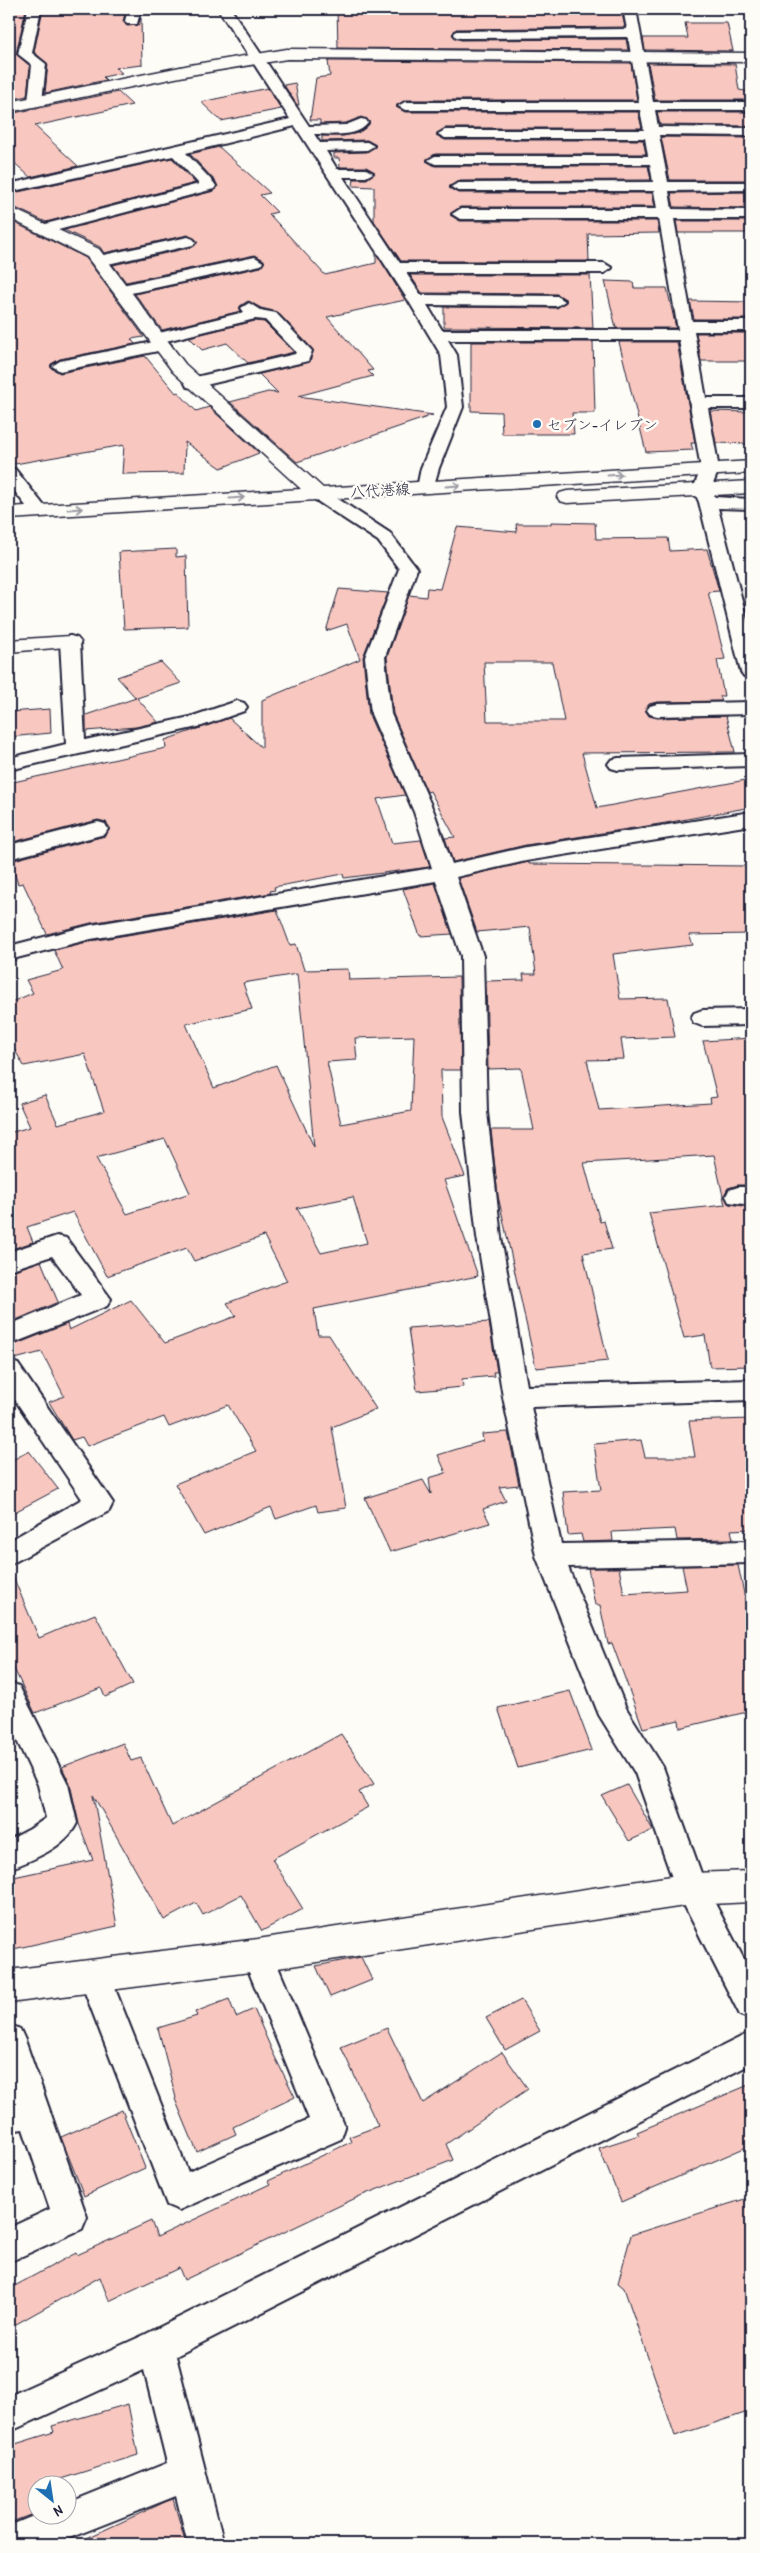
<svg xmlns="http://www.w3.org/2000/svg" width="760" height="2553" font-family="'Patrick Hand','Klee One',sans-serif">
	<style>
		.building { fill: #f8c8c0; stroke: #22223b; fill-rule: evenodd }
		.lines { fill: none; stroke-linecap: round; stroke-linejoin: round }
		.street-casing { stroke: #22223b; stroke-width: 4 }
		.secondary-casing { stroke: #22223b; stroke-width: 3 }
		.street { fill: #fdfcf7; fill-rule: evenodd }
		.secondary { fill: #fdfcf7; fill-rule: evenodd }
		.oneway { stroke: #9a9aa2 }
		.poi-dot { fill: #1f6fb2; stroke: #fdfcf7; stroke-width: 2 }
		.labels { text-anchor: middle; dominant-baseline: central; stroke-width: 5; stroke-linejoin: round; paint-order: stroke }
		.far-poi-label { font-size: 15px; fill: #22223b; stroke: #fdfcf7; text-anchor: start }
		.far-street-label { font-size: 15px; fill: #22223b; stroke: #fdfcf7 }
	</style>
	<rect width="100%" height="100%" fill="#fdfcf7"/>
	<filter id="ink" filterUnits="userSpaceOnUse"><feTurbulence type="fractalNoise" baseFrequency=".02" numOctaves="2"/><feDisplacementMap in="SourceGraphic" scale="10" xChannelSelector="R" yChannelSelector="G"/><feConvolveMatrix kernelMatrix="1 2 1 2 8 2 1 2 1" color-interpolation-filters="sRGB"/></filter>
	<g filter="url(#ink)">
		<!-- building -->
		<path class="building" d="M9 9H26L16 54 30 66 27 96 9 100Z
			M43 9 126 11 123 21 127 26 138 25 141 18 142 65 116 68 122 73 103 77 106 80 45 93 48 64 34 52Z
			M337 9H621L625 27 456 29 452 35 461 40 626 39 628 50 338 48Z
			M685 23H727L733 51 645 50 643 38H688Z
			M328 61 631 63 637 100H405L396 107 405 112H638L642 128H445L436 135 445 140H643L646 154H435L426 161 435 166H648L651 180 458 181 449 188 458 193H652L655 207H460L450 215 460 221H657L659 233 588 234 589 261H401L374 221V187L353 186 354 179H367L375 172 366 167H340L339 158H334V153L367 152 376 145 367 140 322 141V136H343L358 133 370 122 361 117 346 123 320 124V120H310L316 78 330 76Z
			M648 63 735 64 739 90 751 92V100H655Z
			M295 83 299 105H297L284 85Z
			M268 88 281 109 221 121 201 102Z
			M118 92 132 105 35 126 78 166 30 177 9 158V114Z
			M657 112H751V126L660 125Z
			M661 137 751 138V180H670Z
			M219 147 270 193 260 195 277 212 269 214 325 275 376 263V253L405 300 327 317 373 370 368 371 373 376 298 396 433 415 297 462 230 402 268 392 278 393 259 374 310 362 313 350 277 312 261 308 248 301 240 306 241 311 162 330 135 294 261 267 264 260 255 255 126 282 113 265 193 247 197 241 188 235 104 253 100 247 64 230 214 191 218 187 216 182 190 154Z
			M172 158 195 183 46 222 9 205V194Z
			M751 192V208L674 207 671 193Z
			M9 220 86 258 144 337 131 339 135 344 60 359 51 364V368L60 373 145 356 176 393 178 392 196 411 209 407 259 453 221 468 185 442 184 473 122 474 124 445 9 465Z
			M676 221H751V233H678Z
			M410 275H590L593 328 444 327V307L557 308 567 300 557 294 422 293Z
			M605 281 633 282 634 288H667L676 328H616Z
			M690 301 751 302V319H694Z
			M255 321 264 322 294 352 248 363 227 343 202 350 189 337Z
			M696 333H751V361H701Z
			M471 342H593L595 413H572L574 434H502L501 412 471 411Z
			M619 342H677L695 443H691L693 450 646 452Z
			M710 411 751 412V444L716 443Z
			M551 522 595 523 596 539 668 538 670 551 707 549 719 591 708 592 725 659 717 660 724 696H720L722 701 657 702 649 704 645 710 649 716 657 718 726 716 735 752 582 753 597 808 751 779V807L666 823 526 845 453 862 445 838 455 837 430 791 427 792 393 714 387 657 409 595 426 597 427 588 440 589 457 527 517 532 516 524H551ZM484 662H552L564 721H487Z
			M176 549V557L186 556 188 627 124 629 119 552Z
			M339 589 388 593 363 657 369 715 405 795 377 799 392 843 421 840 430 867 344 878 343 874 274 887 275 890 270 891 271 893 91 923 47 934 23 883 18 884 10 861 105 836 110 828 106 822 98 820 9 843V783L166 748 165 740 229 718 262 748V700L360 659 347 624 326 631Z
			M161 662 181 683 137 698 158 722 136 727 86 731V715L136 698 117 677Z
			M50 709 51 733 9 737V712Z
			M529 862V864L751 866V934L689 935 693 945 613 954 620 999 668 998 675 1037 621 1039 624 1059 587 1060 599 1110 711 1103 710 1098 717 1097 703 1041 751 1038V1185H738L728 1188 724 1195 729 1204 751 1207V1366L710 1367 705 1335 684 1338 649 1213 725 1205 714 1155 584 1163 600 1222 604 1221 612 1249 583 1253 608 1361 536 1368 498 1196 491 1130H534L521 1068 488 1069 486 981 524 980 523 974H536L530 927 477 932 458 878Z
			M435 883 452 934 420 936 403 889Z
			M277 910 290 945 296 944 304 970 348 969 349 980 459 977 461 1070H441L442 1117 465 1176 444 1180 478 1276 314 1309 318 1335H329L376 1409 332 1427 346 1508 318 1512 316 1505 276 1519 271 1507 204 1535 175 1484 256 1451 228 1405 169 1427 164 1417 87 1446 82 1437 72 1440 49 1402 64 1396 42 1352 11 1360 9 1359V1347L67 1324 69 1330 131 1300 165 1343 236 1316 227 1303 287 1281 264 1236 194 1261 187 1248 107 1276 73 1212 27 1227 33 1242 9 1250V1133L30 1127 19 1103 45 1095 58 1124 104 1111 85 1054 24 1066 9 1040V1003L33 993 26 980 63 970 54 950 91 941ZM297 974 302 1021 314 1147 276 1065 214 1088 186 1024 252 1009 243 983ZM414 1036 411 1111 341 1124 327 1062 357 1060 355 1038ZM165 1139 190 1193 127 1214 96 1158ZM353 1197 367 1243 321 1253 297 1208Z
			M41 1261 58 1302 9 1323V1272Z
			M489 1322 497 1372H493L494 1376 462 1379 463 1387 417 1391 408 1328Z
			M751 1419V1529L731 1530 733 1539 677 1540 675 1529 612 1532 613 1541 583 1542 581 1534 568 1535 563 1492 601 1490 594 1444 641 1440 645 1457H695L689 1421Z
			M508 1432 519 1485 499 1487 506 1501 483 1509 490 1523 390 1552 365 1498 423 1480 431 1494 429 1478 446 1473 438 1455 483 1441 482 1434Z
			M29 1451 58 1489 9 1515V1462Z
			M738 1565 751 1627V1633L745 1634 751 1668V1711L680 1728 679 1720 643 1728 612 1643 608 1644 600 1605H595L588 1568H619L624 1594 687 1590 682 1566Z
			M9 1567 39 1638 95 1614 133 1684 105 1697 101 1688 35 1713 9 1658Z
			M570 1691 592 1750 518 1768 498 1708Z
			M341 1734 374 1784 359 1792 368 1807 272 1859 303 1909 262 1931 241 1895 203 1915 196 1903 164 1920 93 1795 117 1926 9 1950V1878L93 1860 79 1824 70 1784 62 1767 123 1743 131 1761 141 1758 172 1826Z
			M627 1785 653 1830 629 1841 602 1796Z
			M361 1957 372 1980 330 1997 316 1966Z
			M229 1999 236 2017 254 2009 273 2053 295 2097 233 2127 236 2134 197 2152 175 2099 176 2098 158 2028 197 2016 195 2012Z
			M521 2000 540 2031 505 2050 486 2018Z
			M387 2028 423 2103 502 2052 528 2089 446 2144 453 2160 360 2196 184 2280 179 2268 109 2301 100 2277 9 2328V2289L76 2253 77 2255 151 2221 157 2237 270 2184 268 2181 351 2142 349 2137 378 2126 341 2047Z
			M751 2084V2145L621 2202 599 2148 639 2135 637 2132Z
			M122 2110 145 2168 84 2196 61 2137Z
			M751 2197V2411L675 2436 624 2288 618 2283 631 2235Z
			M128 2404 138 2455 38 2486V2512L9 2523V2446L54 2432 52 2426Z
			M173 2499 186 2544H74L165 2502Z"/>
		<g class="lines">
			<!-- street casing -->
			<g class="street-casing">
				<path id="street" d="M28 9H41L32 53 46 64 42 102 35 106 28 102 32 65 18 54Z
					M128 9H141L137 24H127L125 21Z
					M218 9H231L309 126 346 125 361 119 366 120 368 123C357 138 331 134 314 134L320 143 367 142 374 146 367 150 326 151 337 169H366L373 173 366 177H343L400 263H604L612 268 604 273H406L421 295 557 296 565 301 557 306 427 305 442 330H678L659 219H460L452 214 460 209H657L654 191H458L451 187 458 183 653 182 650 164H435L428 160 435 156H648L645 138H445L438 134 445 130H644L640 110H405L398 106 405 102H639L628 37 461 38 456 37 454 34 456 31 627 29 623 9H636L653 102H751V110H655L658 127 751 128V136L659 135 668 182H751V190L669 191 672 209 751 210V219H674L692 321H751V331H694L706 398H751V408H708L719 469 711 489 715 497 751 499V509L718 508 751 635V678L744 676 741 672 699 502 693 489 701 469 679 340H448L457 355 463 407 439 468 432 492H420L417 488 421 468 447 407 441 355 408 300 295 126 186 153 214 183 216 186 214 189 43 234 38 232 35 229 38 226 199 184 173 156 9 192V184L290 119Z
					M188 237 193 239 196 242 193 245 99 266 91 261 99 256Z
					M255 257 263 262 261 265 122 295 114 290 122 285Z
					M249 303 260 310 276 313 312 351 308 361 193 388 187 387 185 383 187 379 295 354 296 352 265 320 255 319 166 341 171 345 163 350 60 371 52 366 60 361 153 342 149 338 151 335 244 312 241 308Z
					M9 468 15 469 45 507 48 511 45 515H33L9 484Z
					M317 488 323 489 390 533 417 569 385 657 391 714 434 812 452 864 526 847 751 812V825L526 861 456 877 483 956 487 1112 501 1237 527 1386 751 1380V1400L531 1407 561 1544 751 1541V1563L568 1567 626 1708 663 1767 705 1884 751 1973V2019L740 2015 676 1889 635 1773 599 1715 536 1556 503 1397 477 1237 463 1112 461 956 436 881 91 939 9 960V946L91 925 432 868 414 812 371 714 365 657 399 569 378 541 311 497 308 493 311 489Z
					M70 636 77 638 80 642 85 740 190 717 237 701 244 703 247 707 244 711 202 726 9 770V758L66 744 60 642 63 638Z
					M751 702V714L657 716 650 714 647 710 650 706 657 704Z
					M751 754V766L618 770 611 768 608 764 611 760 618 758Z
					M98 822 105 824 108 829 105 834 9 859V845Z
					M751 1009V1025L702 1026 694 1023 691 1018 694 1013 702 1010Z
					M738 1187H751V1205L729 1202 726 1196 729 1190Z
					M57 1236 66 1238 111 1299 107 1306 9 1345V1325L81 1295 52 1256 9 1270V1252Z
					M9 1361 18 1364 113 1503 109 1511 9 1565V1541L82 1499 9 1391Z
					M9 1682 19 1686 68 1784 77 1823C66 1847 33 1860 9 1869V1840L30 1829 46 1818 38 1785 9 1724Z
					M258 1940 269 1945 345 2127 341 2139 179 2210 167 2205 79 1977 84 1966 95 1962 106 1966 188 2172 309 2119 242 1955 247 1945Z
					M9 2024 20 2029 25 2040 87 2217 82 2229 9 2262V2228L50 2209 23 2129 9 2131V2099L13 2098 9 2086Z
					M751 2032V2064L176 2356 224 2544H188L176 2496 54 2544H9V2526L38 2514 68 2516V2503L167 2463 144 2370 9 2432V2396L144 2335Z"/>
			</g>
			<!-- secondary casing -->
			<g class="secondary-casing">
				<path id="secondary" d="M287 49 751 53V62L287 59 190 75 9 112V102L190 65Z
					M9 207 99 249 185 364 323 488 751 461V473L9 519V507L301 489 173 372 87 257 9 218Z
					M751 481V493L567 503 560 501 557 497 560 493 567 491Z
					M70 636 77 638 81 642 77 646 9 652V640Z
					M751 1871V1902L691 1905 258 1971 9 2003V1970L258 1939 691 1873Z"/>
			</g>
			<!-- street -->
			<use href="#street" class="street"/>
			<!-- secondary -->
			<use href="#secondary" class="secondary"/>
		</g>
		<!-- one-way arrows -->
		<defs><path id="oneway-shaft" d="M-6 0H5M1.5-3L5.5 0L1.5 3" fill="none" stroke-width="1.6" stroke-linecap="round" stroke-linejoin="round" transform="scale(1.25)"/></defs>
		<g class="oneway">
			<use href="#oneway-shaft" transform="translate(615 475) rotate(-4)"/>
			<use href="#oneway-shaft" transform="translate(453 486) rotate(-4)"/>
			<use href="#oneway-shaft" transform="translate(237 498) rotate(-4)"/>
			<use href="#oneway-shaft" transform="translate(75 509) rotate(-4)"/>
		</g>
	</g>
	<!-- markers -->
	<circle class="poi-dot" cx="537" cy="424" r="5"/>
	<g class="labels">
		<!-- far-poi labels -->
		<g class="far-poi-label">
			<text x="547" y="424">セブン-イレブン</text>
		</g>
		<!-- far-street labels -->
		<g class="far-street-label">
			<text transform="translate(380 490) rotate(-3)">八代港線</text>
		</g>
	</g>
	<!-- margin -->
	<rect width="760" height="2553" fill="none" stroke="#fdfcf7" stroke-width="30"/>
	<rect x="15" y="15" width="730" height="2523" fill="none" stroke="#22223b" stroke-width="2" filter="url(#ink)"/>
	<!-- north arrow -->
	<g transform="translate(52 2500) rotate(150)"><circle r="24" fill="#fdfcf7" stroke="#a5a5ac"/>
	<path d="M0-4L9 19L0 12L-9 19Z" fill="#1f6fb2"/>
	<text y="-8" font-size="14" font-weight="bold" text-anchor="middle" fill="#22223b">N</text>
	</g>
</svg>
